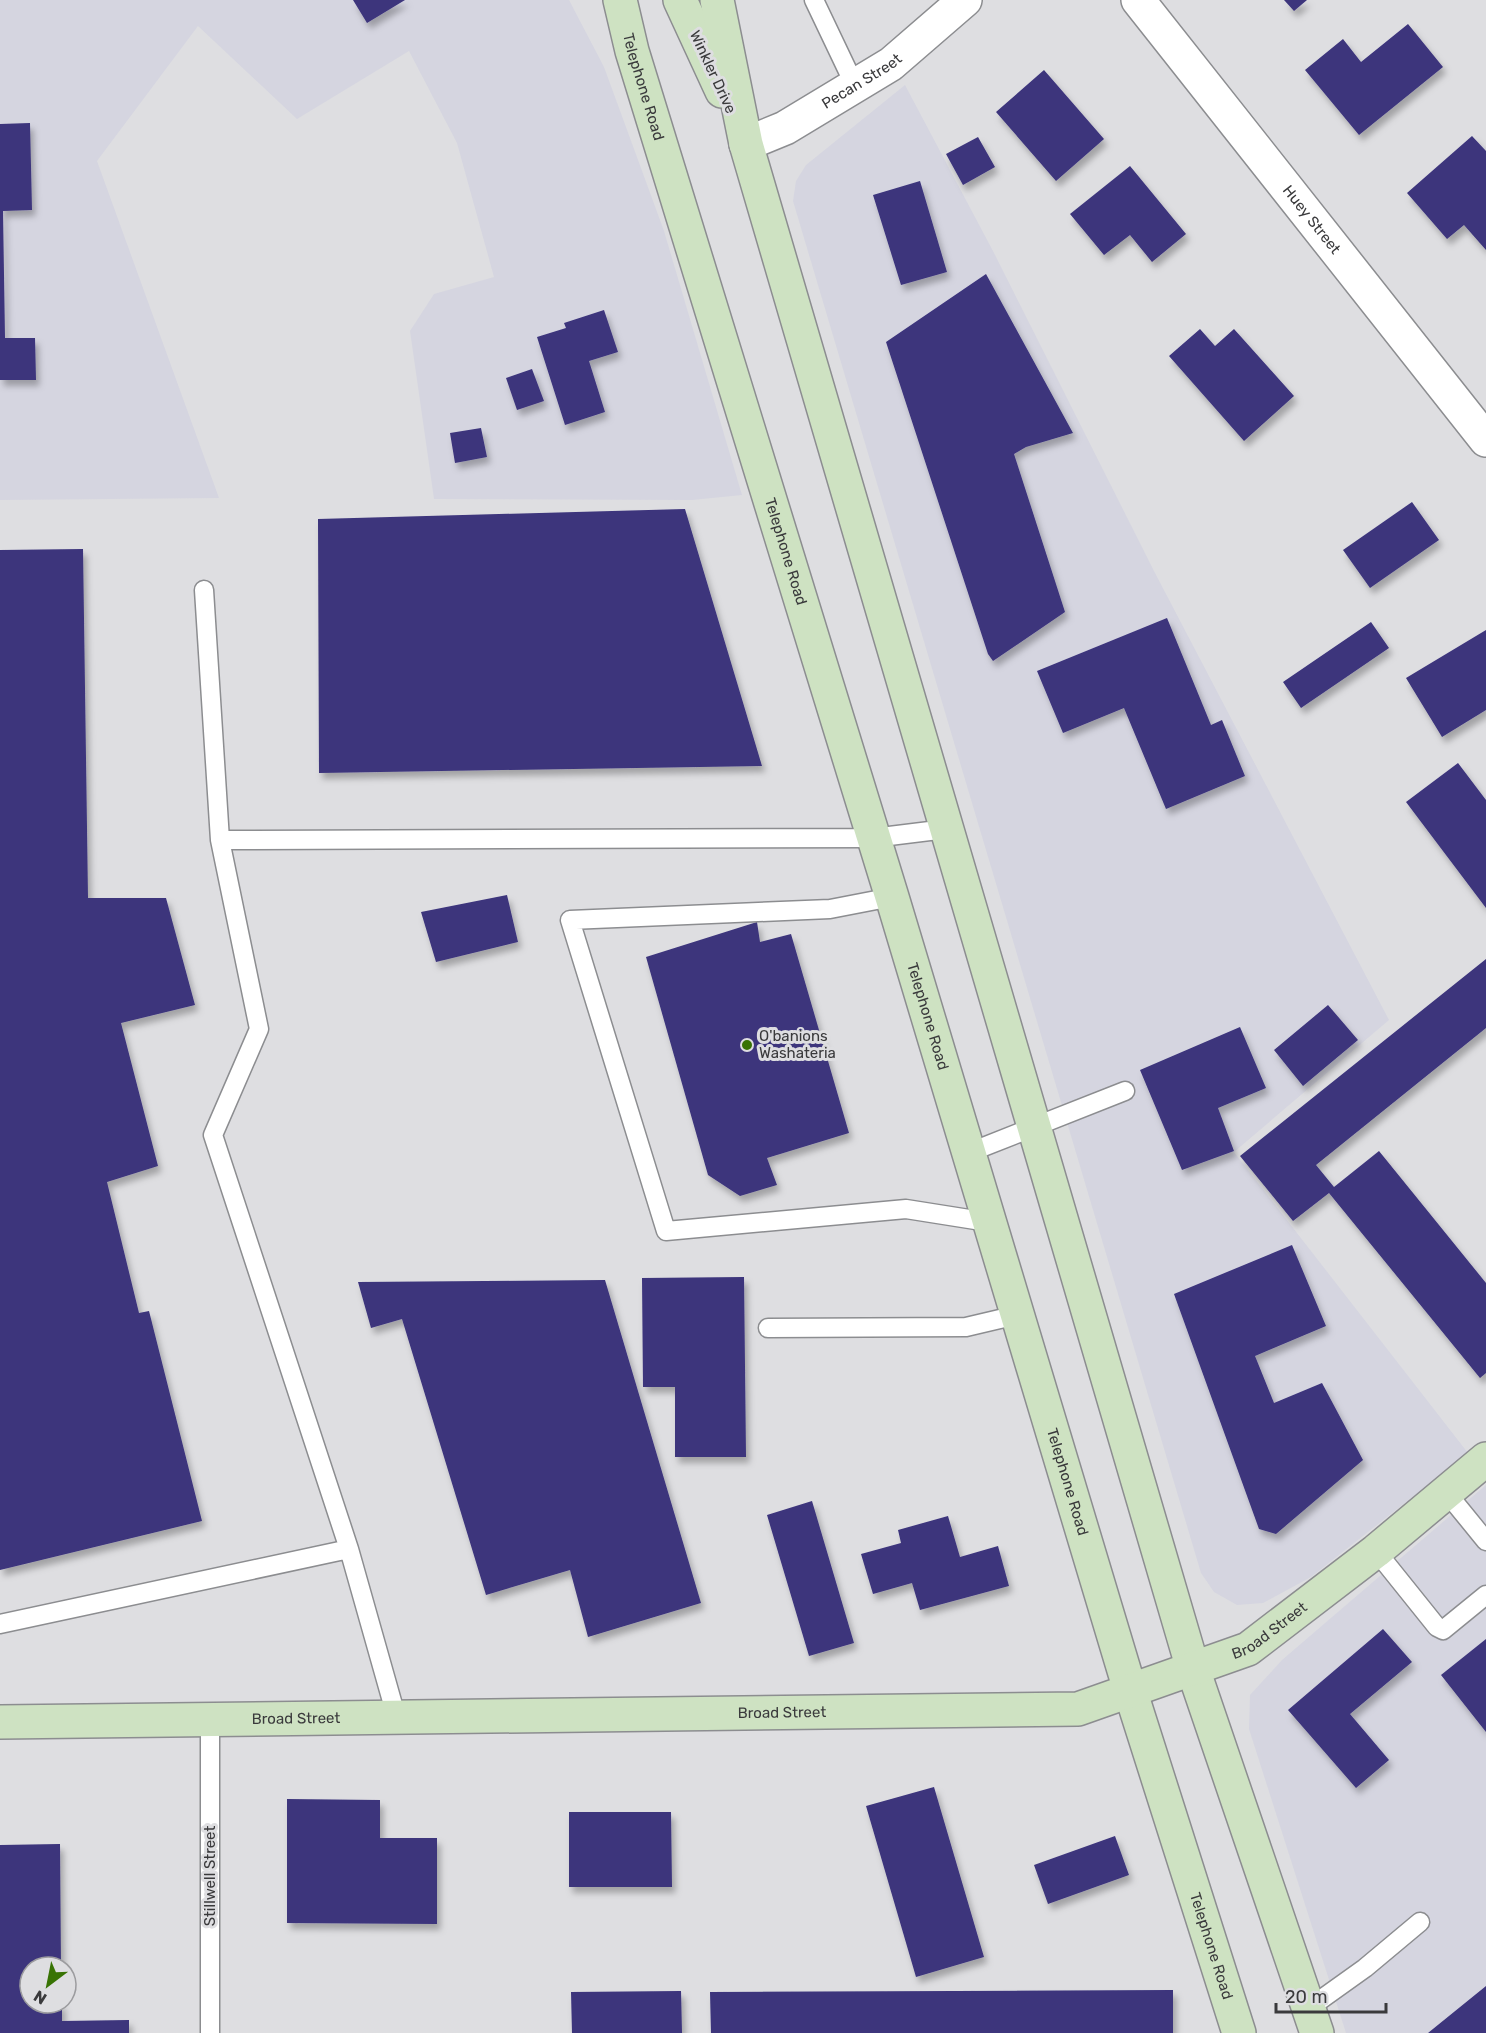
<svg xmlns="http://www.w3.org/2000/svg" width="1486" height="2033" font-family="Rubik,sans-serif">
	<style>
		.built { fill: #d5d5e0 }
		.building { fill: #3c347c; filter: url(#shadow) }
		.lines { fill: none; stroke-linecap: round; stroke-linejoin: round }
		.lane-casing { stroke: #8c8d90; stroke-width: 21 }
		.street-casing { stroke: #8c8d90; stroke-width: 36 }
		.secondary-casing { stroke: #8c8d90; stroke-width: 36 }
		.lane { stroke: #fff; stroke-width: 18 }
		.street { stroke: #fff; stroke-width: 33 }
		.secondary { stroke: #cee2c2; stroke-width: 33 }
		.poi-dot { fill: #387304; stroke: #dedee1; stroke-width: 2 }
		.labels { text-anchor: middle; dominant-baseline: central; stroke-width: 6; stroke-linejoin: round; paint-order: stroke }
		.street-label { font-size: 15px; fill: #3a3a3c; stroke: #dedee1 }
		.poi-label { font-size: 15px; fill: #3a3a3c; stroke: #dedee1; text-anchor: start }
	</style>
	<defs>
		<filter id="shadow"><feDropShadow dx="3.5" dy="6" stdDeviation="3" flood-color="#0004"/></filter>
	</defs>
	<rect width="100%" height="100%" fill="#dedee1"/>
	<!-- built -->
	<path class="built" d="M0 0H569L604 67 664 231 742 495 692 500 434 499 410 331 434 294 494 277 457 143 409 51 297 119 198 26 97 161 219 498 0 500Z
		M905 85 994 253 1155 573 1389 1020 1234 1152 1468 1453 1311 1577 1263 1603 1237 1605 1214 1592 1201 1573 793 201 796 181 806 165Z
		M1486 1485V2033H1346L1249 1729 1250 1695 1282 1660Z"/>
	<!-- building -->
	<path class="building" d="M353 0H405L367 23Z
		M1284 0H1307L1294 11Z
		M1408 24 1443 67 1359 135 1305 70 1343 39 1361 62Z
		M1044 70 1104 139 1056 181 996 112Z
		M30 123 32 210 3 211 5 338H35L36 380H0V124Z
		M1472 136 1486 151V250L1464 225 1447 239 1407 193Z
		M978 137 995 167 963 185 946 154Z
		M1130 166 1186 234 1152 262 1130 235 1104 255 1070 214Z
		M920 181 947 272 901 285 873 195Z
		M986 274 1073 433 1026 447 1014 454 1065 612 993 661 988 654 886 342Z
		M604 310 618 352 589 361 605 412 565 425 537 337 566 328 564 323Z
		M1200 329 1215 346 1234 329 1294 396 1244 441 1169 356Z
		M532 369 544 401 517 410 506 378Z
		M481 428 487 457 455 463 450 433Z
		M1412 502 1439 540 1370 588 1343 550Z
		M685 509 762 766 319 773 318 519Z
		M83 549 88 898H166L195 1005 121 1023 158 1166 107 1182 139 1313 149 1311 202 1521 0 1570V550Z
		M1167 618 1211 725 1222 720 1245 776 1166 809 1124 708 1063 733 1037 671Z
		M1371 622 1389 648 1301 708 1283 682Z
		M1486 630V710L1442 737 1406 678Z
		M1458 763 1486 800V908L1406 802Z
		M507 895 518 942 436 962 421 912Z
		M757 922 760 942 791 934 849 1133 767 1158 777 1185 740 1196 708 1175 646 957Z
		M1486 959V1028L1316 1165 1334 1187 1379 1151 1486 1283V1373L1480 1378 1329 1193 1293 1221 1240 1156Z
		M1328 1005 1358 1040 1303 1086 1274 1050Z
		M1240 1027 1266 1088 1218 1108 1234 1151 1182 1170 1140 1070Z
		M1292 1245 1326 1326 1255 1356 1274 1403 1322 1383 1363 1460 1276 1534 1259 1529 1174 1294Z
		M744 1277 746 1457H675V1387H643L642 1278Z
		M605 1280 701 1603 588 1637 570 1570 486 1595 402 1319 371 1328 358 1282Z
		M812 1501 854 1643 809 1656 767 1515Z
		M948 1516 960 1557 998 1546 1009 1586 920 1610 912 1583 873 1594 861 1554 901 1543 898 1530Z
		M1383 1629 1412 1662 1350 1714 1389 1760 1356 1788 1288 1710Z
		M1486 1639V1732L1441 1675Z
		M934 1787 984 1957 916 1977 866 1806Z
		M287 1799 380 1800V1838H437V1924L287 1923Z
		M569 1812H671L672 1887H569Z
		M1115 1836 1129 1875 1048 1904 1034 1865Z
		M60 1844 61 1967H30V2003H62V2021L129 2020V2033H0V1845Z
		M1486 1986V2033H1428Z
		M1173 1990V2033H711L710 1992Z
		M681 1991 682 2033H572L571 1992Z"/>
	<g class="lines">
		<!-- lane casing -->
		<g class="lane-casing">
			<path id="lane" d="M814 0 855 86
				M204 590 220 840
				M892 897 830 909 570 920 666 1231 906 1209 988 1222
				M968 1153 1125 1091
				M768 1328 966 1327 1017 1315
				M1446 1492 1486 1541
				M1376 1551 1437 1627 1443 1630 1486 1595
				M0 1624 349 1549
				M210 1719V2033
				M397 1719 349 1549 213 1135 259 1029 220 840 873 838 946 829
				M1309 2008 1365 1968 1420 1922"/>
		</g>
		<!-- street casing -->
		<g class="street-casing">
			<g id="street">
				<path id="s1" d="M1138 0 1486 440"/>
				<path id="s2" d="M746 144 785 128 891 64 965 0"/>
			</g>
		</g>
		<!-- secondary casing -->
		<g class="secondary-casing">
			<g id="secondary">
				<path id="s3" d="M620 0 632 51 892 897 1130 1690 1239 2033"/>
				<path d="M680 0 722 91"/>
				<path d="M717 0 746 144 1193 1669 1317 2033"/>
				<path id="s4" d="M0 1722 1078 1709 1248 1649 1376 1551 1486 1459"/>
			</g>
		</g>
		<!-- lane -->
		<use href="#lane" class="lane"/>
		<!-- street -->
		<use href="#street" class="street"/>
		<!-- secondary -->
		<use href="#secondary" class="secondary"/>
	</g>
	<!-- markers -->
	<circle class="poi-dot" cx="747" cy="1045" r="6"/>
	<g class="labels">
		<!-- street labels -->
		<g class="street-label">
			<text transform="translate(713 72) rotate(65)">Winkler Drive</text>
			<text stroke="none"><textPath href="#s2" startOffset="132">Pecan Street</textPath></text>
			<text stroke="none"><textPath href="#s3" startOffset="90">Telephone Road</textPath></text>
			<text stroke="none"><textPath href="#s1" startOffset="280">Huey Street</textPath></text>
			<text stroke="none"><textPath href="#s3" startOffset="576">Telephone Road</textPath></text>
			<text stroke="none"><textPath href="#s3" startOffset="1062">Telephone Road</textPath></text>
			<text stroke="none"><textPath href="#s3" startOffset="1548">Telephone Road</textPath></text>
			<text stroke="none"><textPath href="#s4" startOffset="1286">Broad Street</textPath></text>
			<text stroke="none"><textPath href="#s4" startOffset="782">Broad Street</textPath></text>
			<text stroke="none"><textPath href="#s4" startOffset="296">Broad Street</textPath></text>
			<text transform="translate(210 1876) rotate(-90)">Stillwell Street</text>
			<text stroke="none"><textPath href="#s3" startOffset="2034">Telephone Road</textPath></text>
		</g>
		<!-- poi labels -->
		<g class="poi-label">
			<text x="759" y="1036">O'banions<tspan x="759" dy="17">Washateria</tspan></text>
		</g>
	</g>
	<!-- north arrow -->
	<g transform="translate(48 1985) rotate(212)"><circle r="28" fill="#dedee1" stroke="#9c9c9f" stroke-width="1.5"/>
	<path d="M0-4.5L10 22L0 15L-10 22Z" fill="#387304"/>
	<text y="-9" font-size="16" font-weight="bold" text-anchor="middle" fill="#3a3a3c">N</text>
	</g>
	<!-- scale -->
	<path d="M1276 2003v9h110v-9" fill="none" stroke="#3a3a3c" stroke-width="3"/>
	<text x="1285" y="2003" font-size="18" fill="#3a3a3c" stroke="#dedee1" stroke-width="4.5" paint-order="stroke">20 m</text>
</svg>
